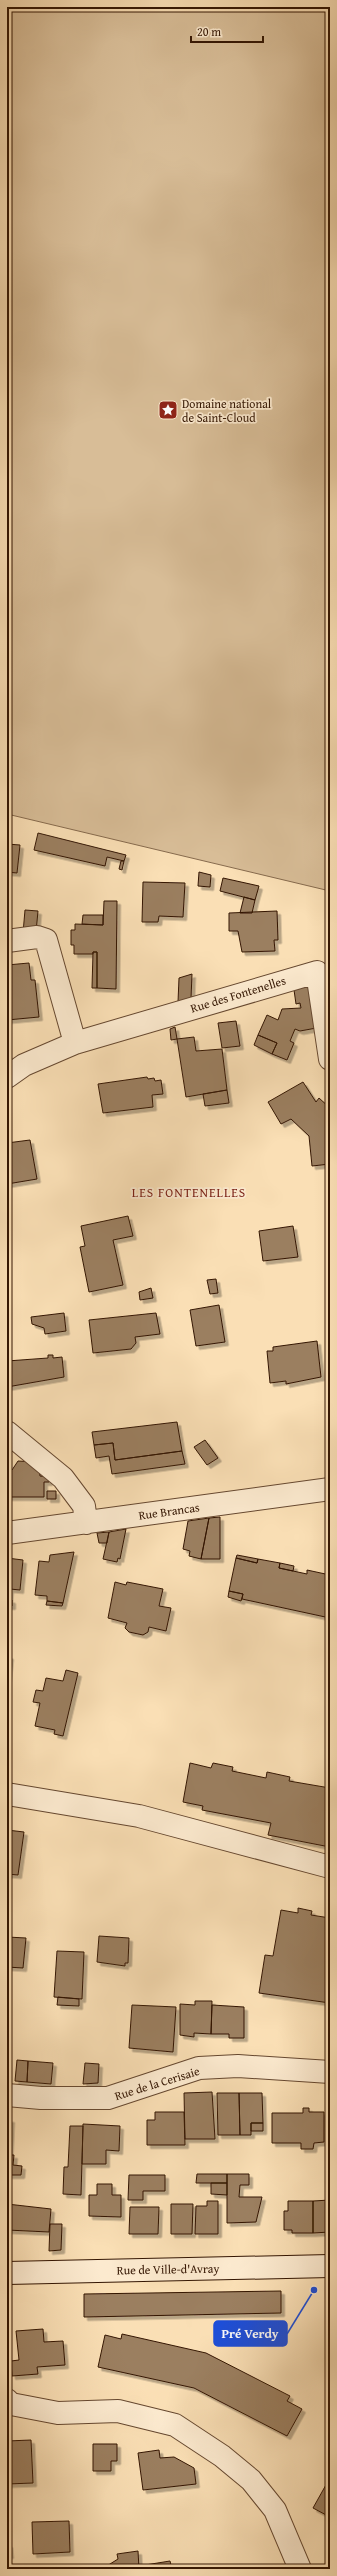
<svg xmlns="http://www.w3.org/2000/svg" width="337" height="2576" font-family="'Gentium Book Plus',serif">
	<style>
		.green { fill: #d8bd97; stroke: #866a4d }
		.building { fill: #9b7f60; stroke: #341603; filter: url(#shadow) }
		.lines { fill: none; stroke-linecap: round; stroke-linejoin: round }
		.street-casing { stroke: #664830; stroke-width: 24 }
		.secondary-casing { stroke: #341603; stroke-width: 24 }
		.street { stroke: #fceacf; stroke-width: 22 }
		.secondary { stroke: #fceacf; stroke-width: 22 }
		.labels { text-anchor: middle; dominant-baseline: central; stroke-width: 3.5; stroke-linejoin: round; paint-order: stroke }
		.poi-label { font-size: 12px; fill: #341603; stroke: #fceacf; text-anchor: start }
		.street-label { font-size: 12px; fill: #341603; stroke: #fceacf }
		.neighbourhood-label { font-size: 13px; letter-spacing: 1px; fill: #7a1f14; stroke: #fceacf }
		.leader { fill: none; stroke: #1d4ed8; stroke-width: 1.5 }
		.callout-dot { fill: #1d4ed8; stroke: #fceacf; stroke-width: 1.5 }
		.callout { fill: #1d4ed8; stroke: #1d4ed8; stroke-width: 1.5 }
		.callout-label { font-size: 13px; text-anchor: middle; font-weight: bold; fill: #fff }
	</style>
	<defs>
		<filter id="shadow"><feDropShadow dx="3.5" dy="3.5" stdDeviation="0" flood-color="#0004"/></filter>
	</defs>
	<rect width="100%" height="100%" fill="#fadfb5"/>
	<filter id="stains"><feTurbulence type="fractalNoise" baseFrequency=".005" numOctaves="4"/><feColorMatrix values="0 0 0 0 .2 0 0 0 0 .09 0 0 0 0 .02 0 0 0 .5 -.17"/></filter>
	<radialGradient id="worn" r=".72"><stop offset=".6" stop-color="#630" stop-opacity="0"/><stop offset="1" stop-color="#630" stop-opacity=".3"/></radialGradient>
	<!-- green -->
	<path class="green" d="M7 7H330V891L7 814Z"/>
	<!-- building -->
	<path class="building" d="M38 833 126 855 124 861 107 857 105 866 34 850Z
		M7 844 20 845 17 873 7 872Z
		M121 861H124L122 870 119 869Z
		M199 872 211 875 210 887 198 886Z
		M223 878 259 886 255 900 220 891Z
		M143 882 185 883 183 917 159 916 158 922H142Z
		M244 897 255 900 252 913H240Z
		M104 901H117L116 989 97 988V952H93V954H74V945H71V930H75V924L103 925Z
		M25 910 38 911 36 932 23 933Z
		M277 911 278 940H274L275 951 242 952 238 931H229V913Z
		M83 915H103V925L82 924Z
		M93 952H97V988H92Z
		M29 963 31 980H35L39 1017 7 1020V965Z
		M192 974 191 998 178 1002 179 978Z
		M314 984 322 1027 300 1031 295 1029 290 1041 294 1043 287 1060 272 1054 277 1043 258 1035 267 1015 278 1020 282 1009 301 1008 300 1003 296 1004 294 990Z
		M236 1021 240 1046 222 1048 218 1023Z
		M175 1027 177 1039 171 1040 170 1029Z
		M258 1035 277 1043 272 1054 254 1045Z
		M194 1037 196 1051 222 1049 227 1090 186 1097 177 1039Z
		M147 1077 148 1079 154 1078 155 1081 161 1080 163 1094 152 1095 153 1107 103 1113 98 1084Z
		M303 1082 316 1102 319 1098 330 1108 326 1112 330 1115V1164L312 1166 309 1136 291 1119 281 1124 268 1102Z
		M227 1090 229 1103 205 1106 203 1094Z
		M30 1140 37 1179 7 1184V1143Z
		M128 1216 133 1236 113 1240 123 1285 89 1292 80 1247 85 1246 81 1226Z
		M293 1226 298 1257 263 1261 259 1231Z
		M216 1279 218 1293 210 1294 207 1280Z
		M151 1288 153 1298 140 1300 139 1292Z
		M219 1305 225 1342 196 1346 190 1310Z
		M64 1313 66 1331 45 1334 44 1328 32 1324 31 1317Z
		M156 1313 160 1334 135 1337 136 1343 131 1349 93 1353 89 1320Z
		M317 1341 321 1377 286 1384V1381L270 1383 267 1351H273V1347Z
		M48 1355H53V1358L62 1357 64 1377 7 1387V1361L48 1358Z
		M177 1422 182 1451 115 1460 113 1443 94 1445 92 1432Z
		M205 1440 218 1458 207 1465 194 1447Z
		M113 1443 115 1460 182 1451 185 1464 112 1474 109 1456 96 1458 94 1445Z
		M18 1461 35 1462 39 1467 40 1476 49 1477V1482H44V1497H8L7 1470H12Z
		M47 1491H56V1499H47Z
		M220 1517V1559H201L209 1518Z
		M209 1518 201 1559 189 1556 190 1551 183 1549 188 1521Z
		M126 1529 120 1559 118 1558 117 1562 103 1559 109 1532Z
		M109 1532 107 1543H99L97 1533Z
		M74 1552 63 1603 47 1601V1596L35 1595 39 1561 49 1562 50 1555Z
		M237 1555 258 1559 257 1563 236 1558Z
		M7 1558 23 1560 20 1590 10 1589 9 1599H7Z
		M236 1558 257 1563 258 1559 280 1563 279 1568 307 1574V1570L330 1575V1618L242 1599 243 1594 229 1591Z
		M280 1563 294 1566 293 1571 279 1568Z
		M115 1582 126 1585 127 1582 163 1589 159 1606 171 1608 166 1631 149 1627 148 1632 143 1635 129 1632 125 1628 127 1623 108 1618Z
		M229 1591 243 1594 241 1601 228 1597Z
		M7 1599 12 1600V1606H7Z
		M47 1601 63 1603 62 1606 46 1605Z
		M7 1655 10 1656 7 1684Z
		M66 1670 78 1673 63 1736 54 1734 55 1730 35 1726 40 1703 33 1702 36 1690 43 1691 46 1678 63 1681Z
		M190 1763 211 1768 213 1763 233 1767 232 1771 266 1778 267 1772 290 1777 289 1781 330 1788V1847L268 1835 271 1823 202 1810 203 1806 183 1802Z
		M7 1830 24 1832 18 1875 7 1874Z
		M298 1908 312 1911 311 1915 330 1918V2003L259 1993 265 1955 273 1956 281 1910 298 1913Z
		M99 1936 129 1938 128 1963H125V1966L97 1962Z
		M7 1937 26 1938 23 1968 7 1967Z
		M57 1951 84 1952 82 1999 54 1997Z
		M58 1997 79 1999V2006L57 2005Z
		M195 2001H212L211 2034 194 2033V2037L180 2035V2004L195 2005Z
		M132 2005 176 2007 173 2052 129 2048Z
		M212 2005 244 2007V2038H229V2034H211Z
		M17 2060 28 2061 27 2082 15 2081Z
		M28 2061 53 2063 51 2084 27 2082Z
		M85 2063 99 2064 98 2083 83 2084Z
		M212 2092 215 2139H185L184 2093Z
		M217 2093H239L240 2135H218Z
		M239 2093H262L263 2123H251V2135H240Z
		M303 2108H309V2112H324V2142L314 2143 313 2149H301V2143H272V2113H303Z
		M155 2112H184L185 2145H147V2120H155Z
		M7 2119H11L9 2163H7Z
		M251 2123H263V2131H251Z
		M83 2124 120 2126 119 2151 106 2150V2164H82Z
		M70 2126H83L81 2195 63 2194 64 2167H68Z
		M9 2155H14L13 2165 22 2166 21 2175H9Z
		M197 2174H227V2183H196Z
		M227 2174H249V2185H240L239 2197H262L256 2222 227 2223Z
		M129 2175H165V2191H143V2200H128Z
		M211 2183H227V2195L211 2194Z
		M97 2184H112V2195H121V2217L89 2216V2195H97Z
		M330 2200V2232L313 2233V2201Z
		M207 2201H218V2234H195L196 2206H207Z
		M288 2201H313V2233H292V2230H284V2211H288Z
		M7 2204 51 2209 49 2232 7 2230Z
		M171 2204H193L192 2234H171Z
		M130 2207H159L158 2234H129Z
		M50 2224H62L61 2250 49 2251Z
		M281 2291V2313L84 2317V2294Z
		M43 2329 44 2342 63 2341 65 2365 37 2367 38 2374 12 2376 11 2361 19 2360 16 2331Z
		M122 2334 206 2353 290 2396 287 2401 302 2409 287 2436 194 2388 98 2367 105 2335 121 2339Z
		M31 2440 33 2483 7 2484V2441Z
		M93 2444H117V2461H111V2471H93Z
		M159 2450 160 2458 174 2457 194 2468 196 2484 143 2490 138 2453Z
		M327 2483 330 2485V2517L313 2508Z
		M69 2521 70 2552 33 2554 32 2522Z
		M7 2544H9L10 2555H7Z
		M138 2551 139 2569H102L118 2559 117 2554Z
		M170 2561 172 2569H139V2566Z"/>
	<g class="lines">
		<!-- street casing -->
		<g class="street-casing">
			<path id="street" d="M7 941 37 937 46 940 75 1043
				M7 1077 24 1065 75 1043 317 972 330 1059
				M7 1432 63 1478 84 1506 86 1523
				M7 1533 330 1489
				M7 1794 139 1816 330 1867
				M7 2095 41 2098H108L199 2068 238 2066 330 2072
				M7 2400 11 2404 58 2413 118 2411 175 2425 222 2456 251 2480 275 2510 300 2569"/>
		</g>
		<!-- secondary casing -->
		<g class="secondary-casing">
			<path id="secondary" d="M7 2273 330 2266"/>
		</g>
		<!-- street -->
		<use href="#street" class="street"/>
		<!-- secondary -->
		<use href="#secondary" class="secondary"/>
	</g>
	<!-- icons -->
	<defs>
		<g id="sight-square" transform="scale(1)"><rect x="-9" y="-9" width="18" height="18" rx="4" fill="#8f2418" stroke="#fceacf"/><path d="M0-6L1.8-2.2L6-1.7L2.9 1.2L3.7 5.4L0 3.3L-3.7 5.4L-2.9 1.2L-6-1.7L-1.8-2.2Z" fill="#fff"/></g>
	</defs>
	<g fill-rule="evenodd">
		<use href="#sight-square" x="168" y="410"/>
	</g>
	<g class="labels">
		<!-- poi labels -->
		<g class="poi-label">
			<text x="182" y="403">Domaine national<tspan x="182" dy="14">de Saint-Cloud</tspan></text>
		</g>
		<!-- street labels -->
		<g class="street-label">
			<text transform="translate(238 994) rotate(-17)">Rue des Fontenelles</text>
			<text transform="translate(169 1511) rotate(-8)">Rue Brancas</text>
			<text transform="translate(157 2083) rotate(-17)">Rue de la Cerisaie</text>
			<text transform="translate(168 2269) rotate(-1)">Rue de Ville-d'Avray</text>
		</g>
		<!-- neighbourhood labels -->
		<g class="neighbourhood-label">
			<text x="189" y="1192">LES FONTENELLES</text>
		</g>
	</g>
	<!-- callouts -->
	<path class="leader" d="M314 2290L287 2334"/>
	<circle class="callout-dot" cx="314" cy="2290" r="4"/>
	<rect class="callout" x="214" y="2321" width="73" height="25" rx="4"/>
	<g class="callout-label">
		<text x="250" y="2338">Pré Verdy</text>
	</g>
	<!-- margin -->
	<rect width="337" height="2576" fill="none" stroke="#fadfb5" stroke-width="24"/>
	<rect x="8" y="8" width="321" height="2560" fill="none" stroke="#341603" stroke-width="2"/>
	<rect x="12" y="12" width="313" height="2552" fill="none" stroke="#341603"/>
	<!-- scale -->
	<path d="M191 36v6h72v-6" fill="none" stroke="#341603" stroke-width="2"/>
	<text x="197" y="36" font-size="12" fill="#341603" stroke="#fceacf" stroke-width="3" paint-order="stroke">20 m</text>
	<rect width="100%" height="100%" filter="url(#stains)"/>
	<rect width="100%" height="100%" fill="url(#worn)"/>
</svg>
